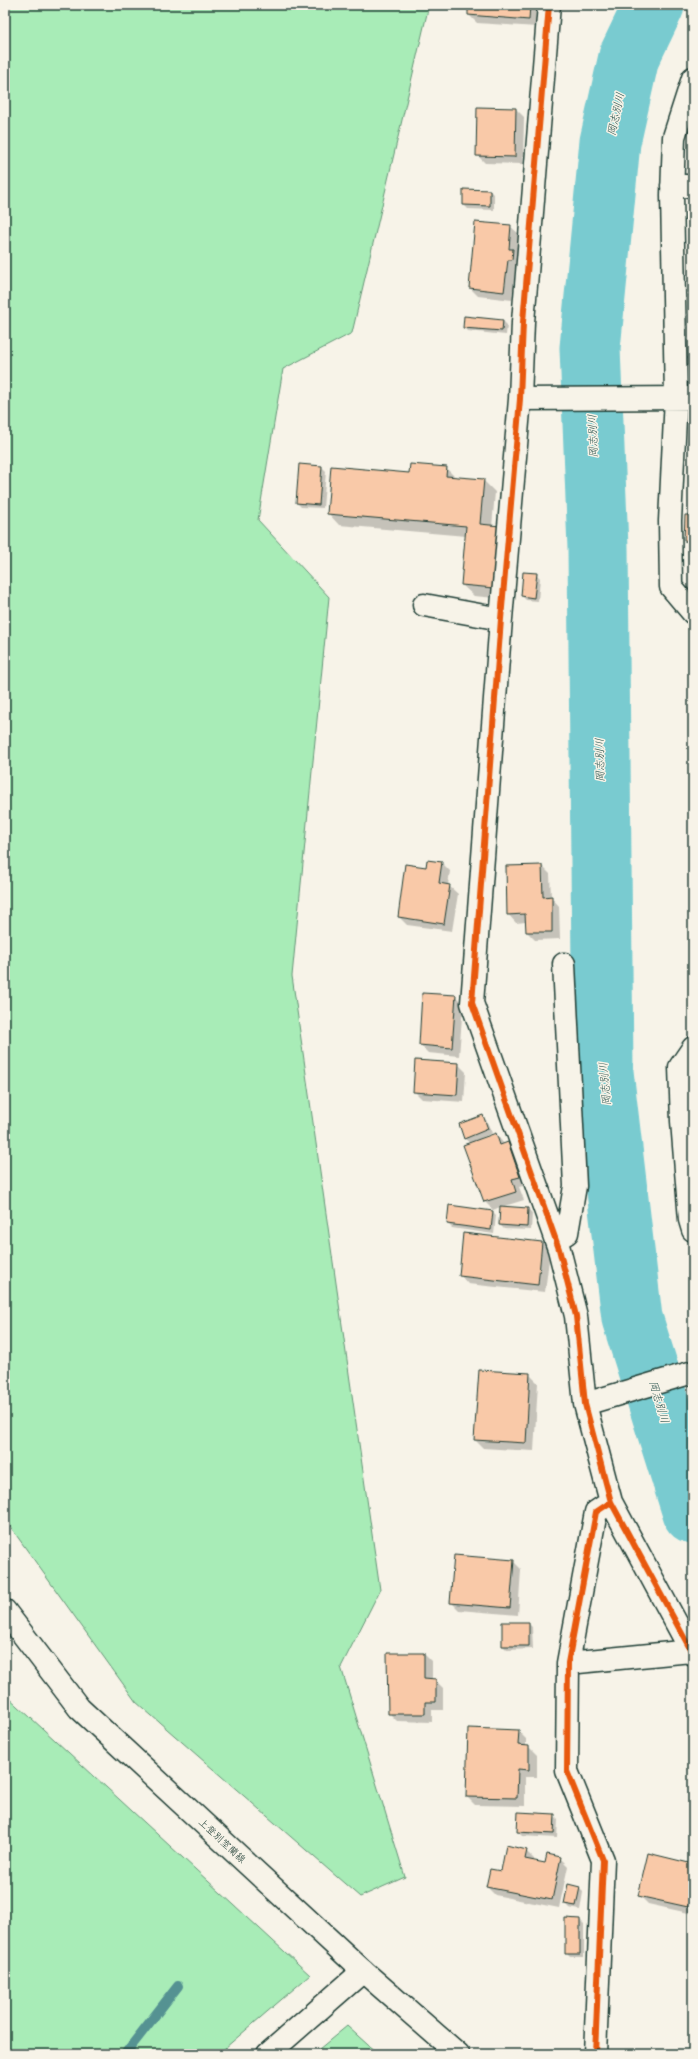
<svg xmlns="http://www.w3.org/2000/svg" width="698" height="2059" font-family="'Balsamiq Sans','Klee One',sans-serif">
	<style>
		.green { fill: #a8ecb7; stroke: #649476 }
		.shadow { fill: #0003 }
		.lines { fill: none; stroke-linecap: round; stroke-linejoin: round }
		.stream { stroke: #559292; stroke-width: 10 }
		.river { stroke: #79cbd0; stroke-width: 61 }
		.building { fill: #f9c9a8; stroke: #1f3d34 }
		.minor-casing { stroke: #1f3d34; stroke-width: 25 }
		.major-casing { stroke: #1f3d34; stroke-width: 25 }
		.minor { stroke: #f7f3e8; stroke-width: 22 }
		.major { stroke: #f7f3e8; stroke-width: 22 }
		.cycleway-casing { stroke: #f7f3e8; stroke-width: 8 }
		.cycleway { stroke: #e8590c; stroke-width: 6 }
		.labels { text-anchor: middle; dominant-baseline: central; stroke-width: 3; stroke-linejoin: round; paint-order: stroke }
		.street-label { font-size: 10px; fill: #1f3d34; stroke: #f7f3e8 }
		.water-label { font-size: 11px; font-style: italic; fill: #315953; stroke: #f7f3e8 }
	</style>
	<rect width="100%" height="100%" fill="#f7f3e8"/>
	<filter id="ink" filterUnits="userSpaceOnUse"><feTurbulence type="fractalNoise" baseFrequency=".025" numOctaves="2"/><feDisplacementMap in="SourceGraphic" scale="8" xChannelSelector="R" yChannelSelector="G"/><feConvolveMatrix kernelMatrix="1 2 1 2 8 2 1 2 1" color-interpolation-filters="sRGB"/></filter>
	<g filter="url(#ink)">
		<!-- green -->
		<path class="green" d="M5 5H429L352 333 283 369 258 520 329 597 292 976 380 1590 341 1667 405 1877 360 1897 136 1702 9 1525 5 1512Z
			M5 1694 310 1975 218 2054H5Z
			M347 2026 378 2054H313Z"/>
		<!-- shadow -->
		<path class="shadow" d="M469 5H538L537 27 477 23 469 15Z
			M516 109 524 117 523 164 485 163 477 155Z
			M490 191 494 195V210L468 209 464 205Z
			M510 226 519 234 517 254 521 258 520 268H515L512 300 478 296 470 288Z
			M503 321 507 325 506 335 468 331 464 327Z
			M322 467 326 471 323 508 301 507 297 503Z
			M446 468 456 478 483 480 495 492 492 527 506 599 474 596 462 585 466 536 339 525 328 513 410 474Z
			M693 516V545H689L685 541Z
			M536 574 540 578 538 601 526 600 522 596Z
			M442 863 450 871 448 885 458 894 452 931 407 925 399 917 427 868Z
			M542 866 550 874 551 897 559 906 560 939 535 940 527 932 526 922 516 923 508 914 507 867Z
			M455 996 463 1004 459 1056 428 1053 420 1045Z
			M458 1064 466 1072 464 1102 422 1099 414 1091Z
			M482 1116 486 1120 492 1133 479 1139V1140L496 1134 504 1144 507 1143 515 1151 527 1185 519 1187 524 1200 501 1207 528 1209 532 1213 531 1230 504 1229 500 1225V1207L493 1210 485 1202 465 1145 470 1143 465 1139Z
			M492 1211 496 1215 494 1234 452 1228 448 1224Z
			M542 1242 550 1251 545 1292 468 1284 460 1275Z
			M529 1374 538 1383 534 1451 483 1448 475 1440Z
			M513 1561 521 1569 518 1615 459 1610 451 1602Z
			M528 1623 532 1627 533 1649 507 1650 503 1646Z
			M424 1654 432 1662V1680H435L443 1688V1710H432V1722L397 1721 389 1713Z
			M518 1731 526 1739V1747H529L537 1755V1777H525V1806L475 1805 467 1797Z
			M554 1815 558 1819 557 1838 522 1836 518 1832Z
			M526 1851 534 1859V1861L546 1864 560 1858 568 1866 559 1908 495 1895 487 1887Z
			M693 1865V1914L648 1904 640 1896Z
			M579 1888 583 1892 580 1910 569 1908 565 1904Z
			M580 1920 584 1924V1957H570L566 1953Z"/>
		<g class="lines">
			<!-- stream -->
			<path class="stream" d="M125 2054 178 1986"/>
			<!-- river -->
			<path class="river" d="M654 5 629 57 610 142 590 348 598 548 603 1072 632 1318 693 1513"/>
		</g>
		<!-- building -->
		<path class="building" d="M468 5H530L529 20 468 15Z
			M477 107 516 108 515 157 476 156Z
			M463 189 490 190V206L463 205Z
			M475 222 511 225 509 249H513L512 260H508L504 292 469 288Z
			M464 316 503 320 502 331 463 328Z
			M299 464 322 466 319 505 296 503Z
			M410 464 447 467 446 476 484 479 480 524 500 526 494 588 461 585 466 526 327 514 331 466 409 473Z
			M685 515H693V542L684 541Z
			M523 572 537 573 534 598 521 596Z
			M427 860 442 862 439 883 450 885 444 924 398 917 405 864 426 867Z
			M542 865 543 897 552 896V932H526L525 914 507 915 506 866Z
			M422 993 456 995 452 1048 419 1045Z
			M415 1060 459 1063 457 1095 413 1092Z
			M483 1115 488 1129 464 1139 459 1124Z
			M496 1133 500 1145 508 1142 520 1177 512 1179 516 1192 484 1202 463 1145Z
			M449 1205 493 1211 491 1230 447 1224Z
			M500 1206 528 1208 527 1227 499 1225Z
			M463 1233 542 1242 538 1285 459 1276Z
			M479 1370 530 1373 526 1443 474 1440Z
			M454 1555 514 1560 510 1608 450 1603Z
			M502 1622H529V1646H502Z
			M387 1653H424V1678L436 1679V1702H425V1714H388Z
			M468 1728 519 1730 518 1745 529 1746V1770L518 1769 517 1798 466 1797Z
			M518 1812 555 1814 554 1834 517 1832Z
			M506 1845 527 1850 525 1859 545 1863 547 1854 561 1857 552 1900 486 1887 490 1869 501 1871Z
			M648 1853 693 1864V1886L688 1907 638 1896Z
			M568 1884 580 1887 576 1906 564 1904Z
			M565 1918 580 1919V1954H565Z"/>
		<g class="lines">
			<!-- minor casing -->
			<g class="minor-casing">
				<path id="minor" d="M549 5 523 322 520 399 501 619 472 1003 559 1249 576 1316 585 1404 611 1502 693 1654
					M693 78 674 137 672 195 676 397 670 521 671 587 693 613
					M672 186H693
					M520 399 693 398
					M424 605 501 619
					M693 1048 680 1067 682 1121 690 1220 693 1230
					M556 1240 567 1233 575 1186 564 964
					M585 1404 693 1372
					M568 1663 691 1651
					M268 2054 363 1971
					M595 2054 603 1860 567 1771 568 1663 596 1512 611 1502"/>
			</g>
			<!-- major casing -->
			<g class="major-casing">
				<path id="major" d="M5 1611 79 1708 363 1971 458 2054"/>
			</g>
			<!-- minor -->
			<use href="#minor" class="minor"/>
			<!-- major -->
			<use href="#major" class="major"/>
			<!-- cycleway casing -->
			<g class="cycleway-casing">
				<path id="cycleway" d="M549 5 523 322 520 399 501 619 472 1003 559 1249 576 1316 585 1404 611 1502 693 1654
					M595 2054 603 1860 567 1771 568 1663 596 1512 611 1502"/>
			</g>
			<!-- cycleway -->
			<use href="#cycleway" class="cycleway"/>
		</g>
	</g>
	<g class="labels">
		<!-- street labels -->
		<g class="street-label">
			<text transform="translate(222 1841) rotate(43)">上登別室蘭線</text>
		</g>
		<!-- water labels -->
		<g class="water-label">
			<text transform="translate(616 114) rotate(-78)">岡志別川</text>
			<text transform="translate(593 436) rotate(-92)">岡志別川</text>
			<text transform="translate(600 760) rotate(-91)">岡志別川</text>
			<text transform="translate(605 1084) rotate(-95)">岡志別川</text>
			<text transform="translate(659 1402) rotate(73)">岡志別川</text>
		</g>
	</g>
	<!-- margin -->
	<rect width="698" height="2059" fill="none" stroke="#f7f3e8" stroke-width="20"/>
	<rect x="10" y="10" width="678" height="2039" fill="none" stroke="#1f3d34" stroke-width="1.5" filter="url(#ink)"/>
</svg>
